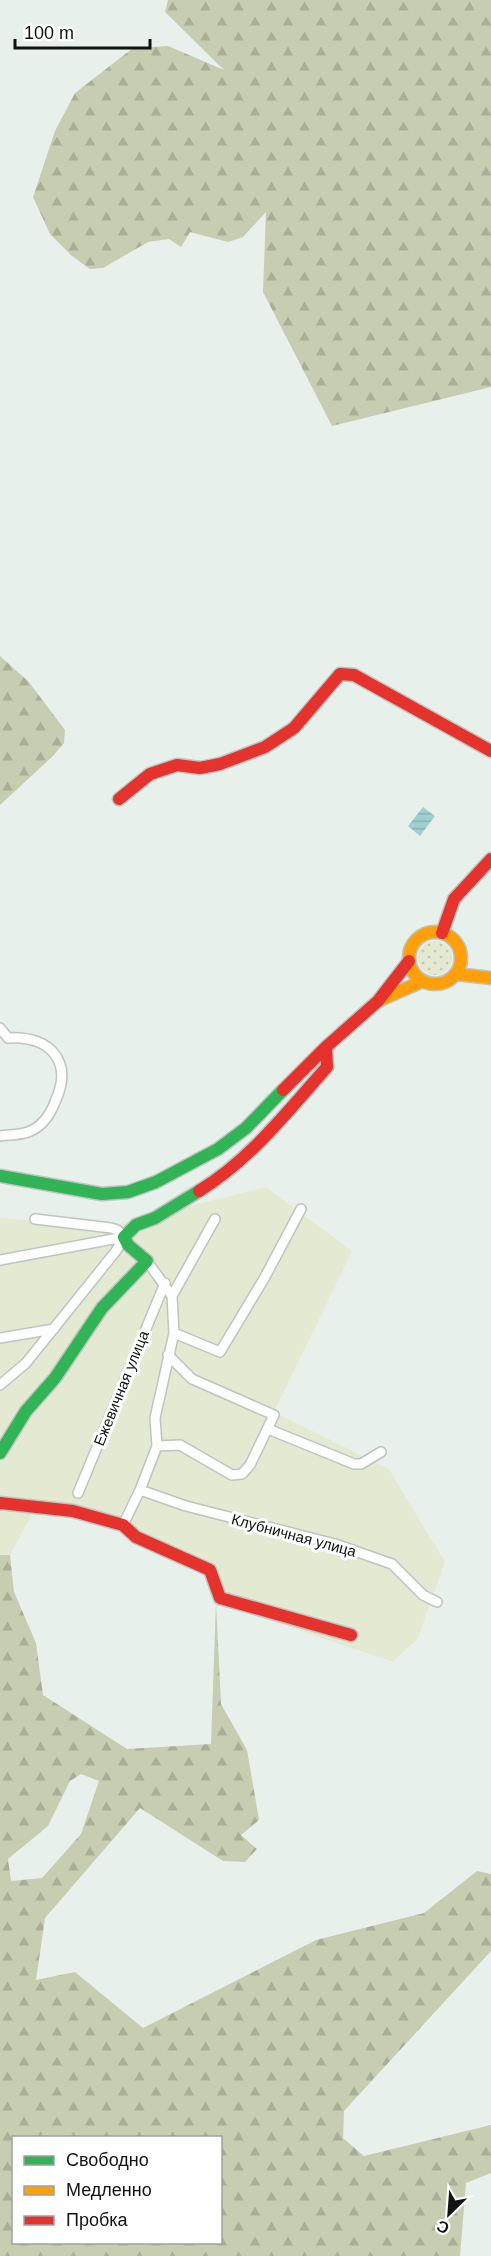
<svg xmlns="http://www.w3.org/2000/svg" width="491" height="2256" font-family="Arial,sans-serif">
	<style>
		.grass { fill: url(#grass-dots) }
		.forest { fill: url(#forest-firs); fill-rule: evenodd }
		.green { fill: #e3ead1 }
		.water { fill: url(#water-rules) }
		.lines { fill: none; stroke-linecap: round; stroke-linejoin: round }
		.street-casing { stroke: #bec4c0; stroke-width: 12 }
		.fast-casing { stroke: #bec4c0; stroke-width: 15 }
		.slow-casing { stroke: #bec4c0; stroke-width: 15 }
		.jam-casing { stroke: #bec4c0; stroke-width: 15 }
		.street { stroke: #fcfdfc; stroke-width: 9 }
		.fast { stroke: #30b455; stroke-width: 12 }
		.slow { stroke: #ff9f0a; stroke-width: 12 }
		.jam { stroke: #e5322d; stroke-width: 12 }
		.labels { text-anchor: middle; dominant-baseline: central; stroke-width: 6; stroke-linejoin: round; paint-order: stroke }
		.street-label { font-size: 15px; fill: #0f1410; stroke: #fff }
	</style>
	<defs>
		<pattern id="grass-dots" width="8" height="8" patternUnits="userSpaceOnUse" patternTransform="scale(1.5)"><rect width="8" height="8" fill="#e3ead1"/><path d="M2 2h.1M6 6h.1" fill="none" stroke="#c2c8b2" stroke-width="1.8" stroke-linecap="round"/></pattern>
		<pattern id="forest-firs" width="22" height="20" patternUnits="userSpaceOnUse" patternTransform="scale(1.5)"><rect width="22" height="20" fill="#c6cdb1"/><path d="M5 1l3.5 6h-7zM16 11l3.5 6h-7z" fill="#a9af97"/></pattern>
		<pattern id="water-rules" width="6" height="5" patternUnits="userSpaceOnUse" patternTransform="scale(1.5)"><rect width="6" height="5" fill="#a0cfd0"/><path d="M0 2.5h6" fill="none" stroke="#89b1b2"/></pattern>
	</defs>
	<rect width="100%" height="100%" fill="#e8f0eb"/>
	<!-- grass -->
	<path class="grass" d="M418 958a17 17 0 1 1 34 0a17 17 0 1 1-34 0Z"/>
	<!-- forest -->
	<path class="forest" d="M168 0H491V387L332 426 263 292 266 212 243 237 228 242 190 232 181 247 169 239 148 242 103 268 90 269 72 256 50 234 33 197 55 131 75 93 133 48 168 46 224 70 165 12Z
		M0 656 28 681 65 730 64 743 53 756 0 805Z
		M0 1555H10L14 1592 36 1643 43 1695 127 1749 211 1744 216 1602 221 1704 247 1750 259 1820 241 1835 257 1849 245 1862 223 1861 140 1808 45 1918 36 1980 75 1972 143 2028 316 1940 424 1913 477 1871 491 1874V1951L344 2111 343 2138 364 2156 491 2125V2173L466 2183 460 2256H0ZM81 1774 99 1781 81 1834 42 1878 11 1881 8 1859 48 1826 70 1781ZM14 2138H220V2242H14Z"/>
	<!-- green -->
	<path class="green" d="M266 1187 352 1251 274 1412 389 1469 445 1562 418 1638 393 1662 216 1602 208 1565 116 1520 38 1503 10 1555H0V1218L111 1226Z"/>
	<!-- water -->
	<path class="water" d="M423 807 435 816 420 836 408 826Z"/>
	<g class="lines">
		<!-- street casing -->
		<g class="street-casing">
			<path id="street" d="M0 1028 8 1038C50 1036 74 1061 55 1102 50 1115 42 1127 28 1132 19 1135 9 1135 0 1136
				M35 1219 111 1228 117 1230 124 1237
				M0 1260 124 1237
				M172 1296 215 1219
				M174 1333 220 1352 265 1277 301 1209
				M0 1338 54 1329
				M0 1385 26 1363 116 1251 124 1237
				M268 1429 354 1464H361L381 1452
				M157 1446 180 1445 232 1475 242 1474 250 1465 274 1415 192 1379 168 1355
				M140 1490 186 1506 335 1544 392 1564 423 1595 437 1602
				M78 1493 165 1283
				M123 1525 140 1490 157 1446 155 1418 174 1333 172 1296 147 1261"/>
		</g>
		<!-- fast casing -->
		<g class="fast-casing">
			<path id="fast" d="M0 1176 102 1194 128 1192 156 1182 218 1149 246 1128 283 1090
				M0 1453 26 1411 55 1378 102 1308 147 1261 128 1245 124 1237 136 1225 155 1218 199 1191"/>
		</g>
		<!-- slow casing -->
		<g class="slow-casing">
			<path id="slow" d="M409 958a26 26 0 1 1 52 0a26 26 0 1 1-52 0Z
				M457 974 491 978
				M380 1000 423 981"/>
		</g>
		<!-- jam casing -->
		<g class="jam-casing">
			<path id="jam" d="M119 799 150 774 177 765 200 768 220 764 265 747 294 728 340 674 354 675 491 751
				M442 933 454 899 491 859
				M283 1090 326 1047 378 1001 409 961
				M199 1191C250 1160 288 1111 327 1067L326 1047
				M0 1503 73 1511 123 1525 136 1537 210 1570 220 1598 351 1635"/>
		</g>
		<!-- street -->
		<use href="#street" class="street"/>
		<!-- fast -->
		<use href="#fast" class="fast"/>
		<!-- slow -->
		<use href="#slow" class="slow"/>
		<!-- jam -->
		<use href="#jam" class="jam"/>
	</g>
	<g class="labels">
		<!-- street labels -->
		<g class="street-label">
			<text transform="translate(121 1388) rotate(-68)">Ежевичная улица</text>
			<text transform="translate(294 1535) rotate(15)">Клубничная улица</text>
		</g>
	</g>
	<!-- legend -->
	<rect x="12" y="2136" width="210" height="108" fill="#ffffff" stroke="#9fa19f" stroke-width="1.5"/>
	<rect x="24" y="2156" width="30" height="9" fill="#30b455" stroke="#9fa19f" stroke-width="1.5"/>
	<text x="66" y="2166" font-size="18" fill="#0f1410">Свободно</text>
	<rect x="24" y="2186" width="30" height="9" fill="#ff9f0a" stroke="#9fa19f" stroke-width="1.5"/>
	<text x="66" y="2196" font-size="18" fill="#0f1410">Медленно</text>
	<rect x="24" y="2216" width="30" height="9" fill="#e5322d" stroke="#9fa19f" stroke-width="1.5"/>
	<text x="66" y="2226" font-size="18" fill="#0f1410">Пробка</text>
	<!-- north arrow -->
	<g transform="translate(449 2214) rotate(205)" stroke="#ffffff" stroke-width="4.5" paint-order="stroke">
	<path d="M0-4.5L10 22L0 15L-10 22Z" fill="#0f1410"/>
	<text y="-9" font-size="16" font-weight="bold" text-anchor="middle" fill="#0f1410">С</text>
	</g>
	<!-- scale -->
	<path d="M15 39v9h135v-9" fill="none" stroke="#0f1410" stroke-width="3"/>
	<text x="24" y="39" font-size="18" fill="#0f1410" stroke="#ffffff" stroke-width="4.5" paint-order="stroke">100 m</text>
</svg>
